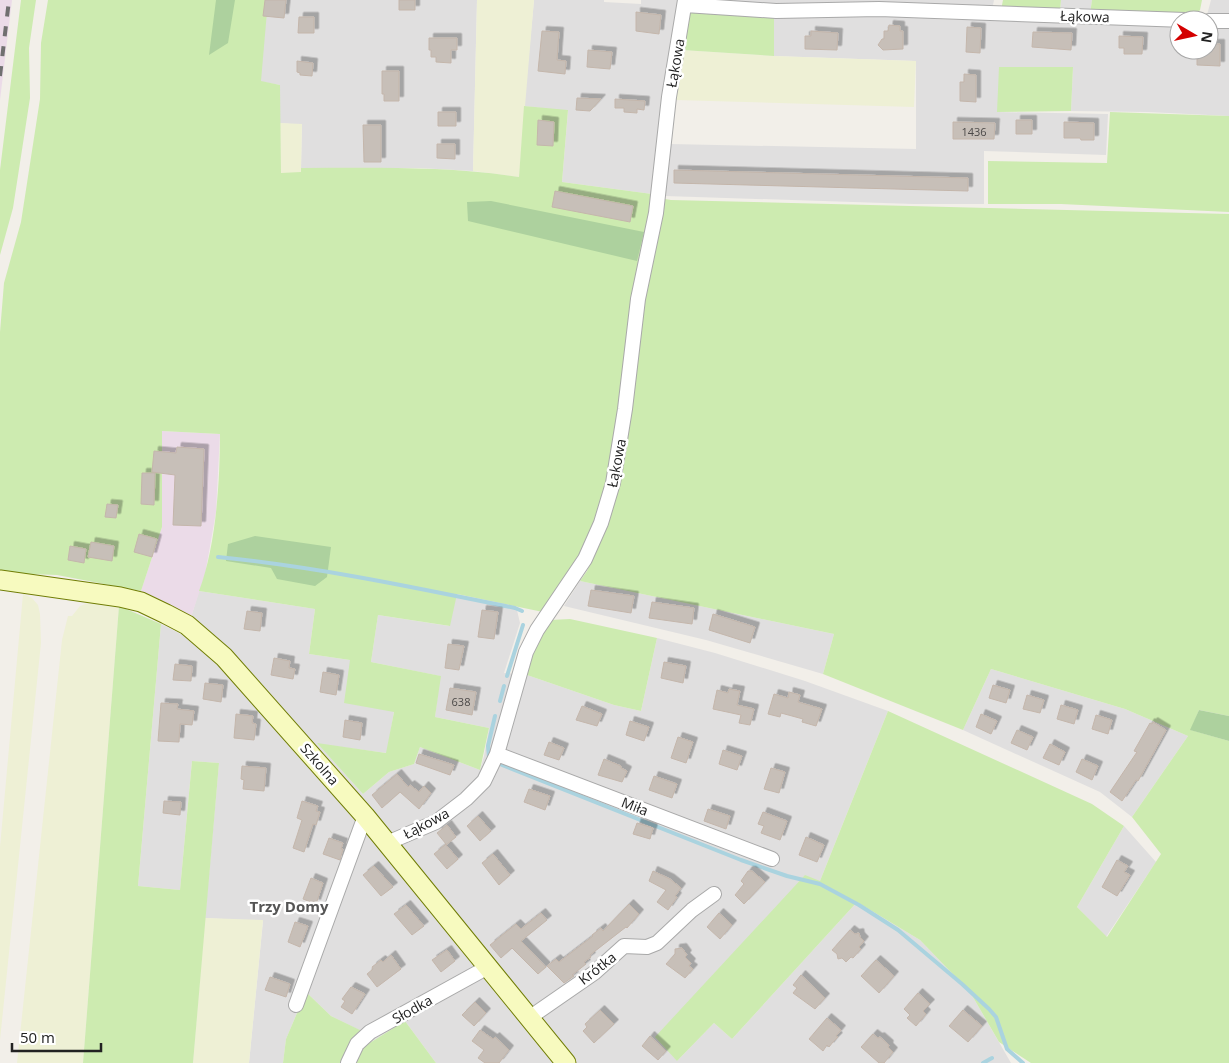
<svg xmlns="http://www.w3.org/2000/svg" width="1229" height="1063" font-family="'Open Sans',sans-serif">
	<style>
		.residential { fill: #e0dfdf }
		.industrial { fill: #ebdbe8 }
		.farmland { fill: #eef0d5 }
		.grass { fill: #cdebb0 }
		.forest { fill: #add19e }
		.lines { fill: none; stroke-linecap: round; stroke-linejoin: round }
		.stream { stroke: #aad3df; stroke-width: 4 }
		.building { fill: #c7bfb8; stroke: #c4b6ab; filter: url(#shadow) }
		.street-casing { stroke: #a9a9a9; stroke-width: 16 }
		.secondary-casing { stroke: #707d05; stroke-width: 21 }
		.street { stroke: #fff; stroke-width: 14 }
		.secondary { stroke: #f7fabf; stroke-width: 19 }
		.rail { stroke: #707070; stroke-width: 4; stroke-dasharray: 10 10; stroke-linecap: butt }
		.labels { text-anchor: middle; dominant-baseline: central; stroke-width: 5; stroke-linejoin: round; paint-order: stroke }
		.number-label { font-size: 11px; fill: #4b4948 }
		.street-label { font-size: 14px; fill: #222; stroke: #fff }
		.neighbourhood-label { font-size: 15px; font-weight: bold; fill: #555; stroke: #fff }
	</style>
	<defs>
		<filter id="shadow"><feDropShadow dx="4.5" dy="-4.5" stdDeviation="0" flood-color="#0004"/></filter>
	</defs>
	<rect width="100%" height="100%" fill="#f2efe9"/>
	<!-- residential -->
	<path class="residential" d="M252 0H477L473 171 420 168H301L302 125 280 123V85L240 78Z
		M534 0H604V2L641 4V0H679L652 194 562 182 568 111 524 106Z
		M734 0H994L993 5 936 8 934 19 1179 25V50H1209V26H1229V116L1148 112 1071 111 1073 67 997 112 1108 114 1106 155 984 151V204H914L665 196 670 144 916 149V61L774 56V7L733 4Z
		M1061 0H1092L1090 14 1060 12Z
		M1211 0H1229V17L1207 15Z
		M580 581 834 634 823 674 706 640 564 606Z
		M199 591 315 609 309 654 350 660 394 711 387 753 318 744 363 794 389 772 414 764 420 747 480 770 484 756 489 728 435 717 440 676 371 662 378 615 449 626 456 594 516 606 520 623 504 673 527 675 614 705 641 711 657 638 715 653 805 681 888 711 820 881 677 1061 714 1023 732 1039 857 902 920 940 970 992 1011 1063H436L405 1021 360 1049 356 1063H343L361 1031 331 1016 306 992 286 1039 283 1063H249L263 921 205 918 219 763 192 761 180 890 138 886 161 624 193 640 191 617Z
		M991 669 1125 709 1188 736 1132 817 1100 792 963 730Z
		M1124 826 1156 862 1106 937 1077 907Z"/>
	<!-- industrial -->
	<path class="industrial" d="M0 0H12L0 100Z
		M162 431 220 434 216 512 205 575 191 617 141 591 162 527Z"/>
	<!-- farmland -->
	<path class="farmland" d="M477 0H534L519 177 473 171Z
		M682 50 774 56 916 61 914 107 675 100Z
		M280 123 302 124 301 168 302 208 282 226Z
		M23 594 32 598 38 605 40 614 41 643 0 1040V847Z
		M91 602 119 606 83 1063H17L62 640 68 616H72L80 606Z
		M205 918 263 920 249 1063H193Z"/>
	<!-- grass -->
	<path class="grass" d="M21 0H36L29 48 30 98 13 208 0 255V170Z
		M48 0H268L261 81 280 85 281 173 301 172V168C374 168 447 166 519 177L524 106 568 110 562 182 652 194V197L671 200 1229 214V716L1199 710 1191 730 1229 741V1063H1031L999 1042 970 992 920 940 857 902 732 1039 714 1023 677 1061 655 1037 805 875 820 881 888 711 1092 804 1124 826 1077 907 1107 937 1161 854 1132 817 1188 736 1125 709 991 669 963 730 823 674 834 634 580 581 587 571 597 549 579 556 543 612 457 594 450 626 378 615 371 662 441 676 435 717 489 728 480 770 420 747 414 764 389 772 363 794 317 743 386 753 394 712 344 703 350 660 309 654 315 609 199 591C216 547 220 481 220 434L162 431V527L141 591 57 575 0 573V332L4 283 21 222 40 99 41 43Z
		M1003 0H1061L1060 12 1001 10Z
		M1092 0H1202L1200 10 1195 17 1090 14Z
		M692 10 774 15V56L682 50 687 16Z
		M999 67H1073L1071 111 997 112Z
		M1110 112 1229 116V212L1061 204H988V161L1107 163Z
		M119 606 161 624 138 886 180 890 192 761 219 763 193 1063H83Z
		M570 619 657 638 641 711 614 705 527 675 534 647 550 620Z
		M306 992 331 1016 362 1031 343 1063H283L286 1039Z
		M405 1021 436 1063H356L360 1049Z"/>
	<!-- forest -->
	<path class="forest" d="M216 0H235L228 43 209 55Z
		M491 201 644 232 637 261 468 221 467 202Z
		M255 536 331 547 327 577 315 586 277 579 271 568 226 561 228 544Z
		M1199 710 1229 716V741L1190 730Z"/>
	<g class="lines">
		<!-- stream -->
		<path class="stream" d="M218 557C318 567 417 588 515 608L522 611
			M507 676 523 625
			M500 701 504 686
			M489 757 488 746 495 716
			M502 765 741 860 787 876 820 884 859 905 898 930 962 984 989 1009 996 1017 1007 1049 1023 1063
			M983 1063 992 1058"/>
	</g>
	<!-- building -->
	<path class="building" d="M265 0H286L284 18 263 16Z
		M399 0H415V10H399Z
		M636 12 661 15 659 34 636 31Z
		M299 17H314V33H298Z
		M889 25 900 26V31H903V49L883 50 878 45 882 39H884V31H888Z
		M967 27 981 28 980 53 966 52Z
		M542 31 559 32 557 60 566 61 565 74 538 71Z
		M811 31 838 33 837 50 805 49V36H811Z
		M1033 32 1072 33 1071 50 1032 47Z
		M1119 36 1143 37 1142 54H1124V48H1119Z
		M429 38H457V50H451V63L436 62V57H431V50H429Z
		M1209 44H1220V66L1197 65V50H1209Z
		M588 50 612 52 610 69 587 67Z
		M297 61 313 63 312 76 300 75V73L297 72Z
		M382 71H399V101H384V94H382Z
		M964 74 976 75V102L960 101V82H964Z
		M577 98 601 99 590 111 576 110Z
		M615 99 645 101 644 110 637 109V113L624 112V108H615Z
		M438 112H456V126H438Z
		M538 120 554 122 553 146 537 145Z
		M1016 120H1032V134H1016Z
		M953 122 995 123 994 139H953Z
		M1064 122 1094 123V140H1081L1080 138H1064Z
		M363 125H381V162H364Z
		M437 144H455V159L437 158Z
		M674 170 968 178V191L674 183Z
		M555 191 633 206 630 222 552 207Z
		M177 447 204 449 201 526 173 525 175 475 152 472 154 451 176 453Z
		M142 473H155L154 505 141 504Z
		M107 504 118 505 116 518 105 517Z
		M139 534 157 539 152 557 134 552Z
		M91 542 114 546 112 561 88 557Z
		M70 546 86 549 84 563 68 560Z
		M591 590 634 596 631 613 588 606Z
		M652 602 694 608 692 624 649 618Z
		M482 610 498 612 494 639 478 637Z
		M247 611 262 613 260 631 244 629Z
		M713 614 755 627 750 643 709 630Z
		M448 644 464 646 459 670 445 668Z
		M274 658 290 661 289 668 295 669 293 679 271 675Z
		M664 662 686 666 683 683 661 678Z
		M175 664 192 666 191 681 173 680Z
		M323 672 339 675 336 695 320 692Z
		M205 683 223 685 221 702 203 699Z
		M993 685 1010 690 1006 703 989 698Z
		M450 688 476 692 472 715 446 710Z
		M729 689 740 691 737 705 754 709 750 725 739 723 741 715 713 709 717 690 728 693Z
		M789 692 800 695 798 702 822 709 816 726 802 722 803 719 781 713 780 717 768 714 774 694 788 698Z
		M1027 695 1044 700 1040 713 1023 709Z
		M161 703 178 704 177 709 194 711 192 725 180 724 179 742 158 741Z
		M1061 705 1078 710 1074 724 1057 719Z
		M582 706 602 714 597 726 576 720Z
		M236 714 253 716 252 723 256 724 254 740 234 738Z
		M981 714 997 721 991 734 976 727Z
		M1096 715 1112 720 1108 734 1092 729Z
		M345 720 362 723 360 740 343 737Z
		M630 721 649 727 644 741 626 735Z
		M1153 722 1166 730 1138 781 1136 780 1122 801 1110 792 1137 752 1134 751 1150 723 1152 724Z
		M1017 730 1033 737 1027 750 1011 743Z
		M678 737 693 742 686 763 671 758Z
		M549 742 564 748 559 760 544 755Z
		M1050 744 1065 752 1059 765 1043 758Z
		M723 750 742 756 737 770 719 764Z
		M419 754 454 765 450 775 416 763Z
		M604 759 621 766V768L627 771 622 782 598 775Z
		M1082 759 1098 766 1092 780 1076 772Z
		M242 766 266 768 264 791 243 789 244 780 241 779Z
		M771 768 785 772 779 793 764 789Z
		M397 774 408 787 410 785 419 792 424 786 431 793 419 809 400 792 382 808 372 795Z
		M654 776 677 784 672 798 649 790Z
		M529 789 550 796 545 810 524 802Z
		M164 801 181 802 180 815 163 813Z
		M302 801 318 806 316 811 320 812 316 825 313 824 304 852 293 848 302 820 297 818Z
		M708 809 730 816 726 829 704 821Z
		M763 812 787 821 780 840 761 833 764 826 758 824Z
		M478 816 491 831 480 841 467 826Z
		M637 823 653 828 650 839 633 834Z
		M447 825 456 837 446 845 458 859 447 869 434 854 446 844 437 833Z
		M806 837 824 845 817 862 799 855Z
		M329 838 343 843 341 849H343L340 860 323 854Z
		M493 854 510 875 499 885 482 863Z
		M1117 860 1128 866 1124 872 1130 875 1117 896 1102 887Z
		M374 866 393 887 381 896 363 875Z
		M653 871 670 879 681 888 675 896 677 897 668 910 657 902 666 890 649 881Z
		M748 871H752L765 882 744 904 735 895 744 884 741 881Z
		M311 878 323 883 316 904 303 899Z
		M629 904 639 914 627 928 626 927 590 955 591 957 584 962 586 964 572 975 574 976 564 983 547 966 556 959 559 962 593 936 592 935 601 928 603 931Z
		M406 905 424 926 412 935 394 914Z
		M541 913 547 920 521 941 546 967 538 974 512 948 501 958 490 945 516 924 521 929Z
		M719 913 732 925 720 939 707 927Z
		M295 922 308 926 300 947 288 942Z
		M850 930 855 934 859 933 860 937 864 941 859 947 861 949 853 958 851 957 846 962 842 958 838 959 837 954 832 950Z
		M682 948 687 955 685 957 691 963 689 966 693 969 685 978 666 964 675 954V949Z
		M447 950 455 961 441 972 432 960Z
		M391 955 401 969 377 987 367 974 373 969 372 967 381 960 383 962Z
		M876 960 894 976 879 993 861 976Z
		M801 975 825 998 815 1009 793 993 797 988 793 985Z
		M270 977 290 984 286 997 265 990Z
		M351 987 365 994 352 1014 341 1007 345 1001 342 999Z
		M918 993 930 1004 923 1011 926 1014 916 1026 907 1018 910 1015 904 1009Z
		M475 1002 486 1013 474 1026 462 1015Z
		M600 1010 614 1024 594 1043 583 1031 587 1027 585 1024Z
		M963 1010 982 1026 968 1042 949 1026Z
		M827 1018 841 1030 836 1036 838 1037 833 1042 829 1047 827 1045 823 1051 809 1039Z
		M480 1030 493 1039 495 1037 509 1050 499 1063H485L478 1058 484 1050 472 1041Z
		M873 1034 878 1038 880 1037 889 1045 888 1047 893 1052 884 1063H879L861 1047Z
		M650 1036 666 1051 658 1060 642 1046Z"/>
	<g class="lines">
		<!-- street casing -->
		<g class="street-casing">
			<path id="street" d="M685 5 776 11 879 9 1185 20
				M1209 21H1229
				M497 754 772 859
				M387 843 436 822 466 799 484 781 497 754 526 652 537 630 585 559 601 523 613 483 625 409 638 299 656 213 669 97 685 0
				M296 1005 365 816
				M529 1018 594 973 624 946 647 947 657 943 692 910 714 894
				M348 1063 357 1044 370 1032 488 967"/>
		</g>
		<!-- secondary casing -->
		<g class="secondary-casing">
			<path id="secondary" d="M0 580 120 597 141 602 166 614 187 625 224 657 365 816 566 1063"/>
		</g>
		<!-- street -->
		<use href="#street" class="street"/>
		<!-- secondary -->
		<use href="#secondary" class="secondary"/>
		<!-- rail -->
		<path class="rail" d="M0 76 9 0"/>
	</g>
	<g class="labels">
		<!-- number labels -->
		<g class="number-label">
			<text x="974" y="131">1436</text>
			<text x="461" y="701">638</text>
		</g>
		<!-- street labels -->
		<g class="street-label">
			<text transform="translate(1085 16) rotate(2)">Łąkowa</text>
			<text transform="translate(675 63) rotate(-80)">Łąkowa</text>
			<text transform="translate(616 463) rotate(-79)">Łąkowa</text>
			<text transform="translate(320 764) rotate(49)">Szkolna</text>
			<text transform="translate(635 806) rotate(21)">Miła</text>
			<text transform="translate(426 823) rotate(-28)">Łąkowa</text>
			<text transform="translate(597 968) rotate(-38)">Krótka</text>
			<text transform="translate(412 1009) rotate(-29)">Słodka</text>
		</g>
		<!-- neighbourhood labels -->
		<g class="neighbourhood-label">
			<text x="289" y="906">Trzy Domy</text>
		</g>
	</g>
	<!-- north arrow -->
	<g transform="translate(1194 35) rotate(99)"><circle r="24" fill="#ffffff" stroke="#a7a7a7"/>
	<path d="M0-4L9 19L0 12L-9 19Z" fill="#d40000"/>
	<text y="-8" font-size="14" font-weight="bold" text-anchor="middle" fill="#222222">N</text>
	</g>
	<!-- scale -->
	<path d="M12 1043v8h89v-8" fill="none" stroke="#222222" stroke-width="2.5"/>
	<text x="20" y="1043" font-size="15" fill="#222222" stroke="#ffffff" stroke-width="4" paint-order="stroke">50 m</text>
</svg>
